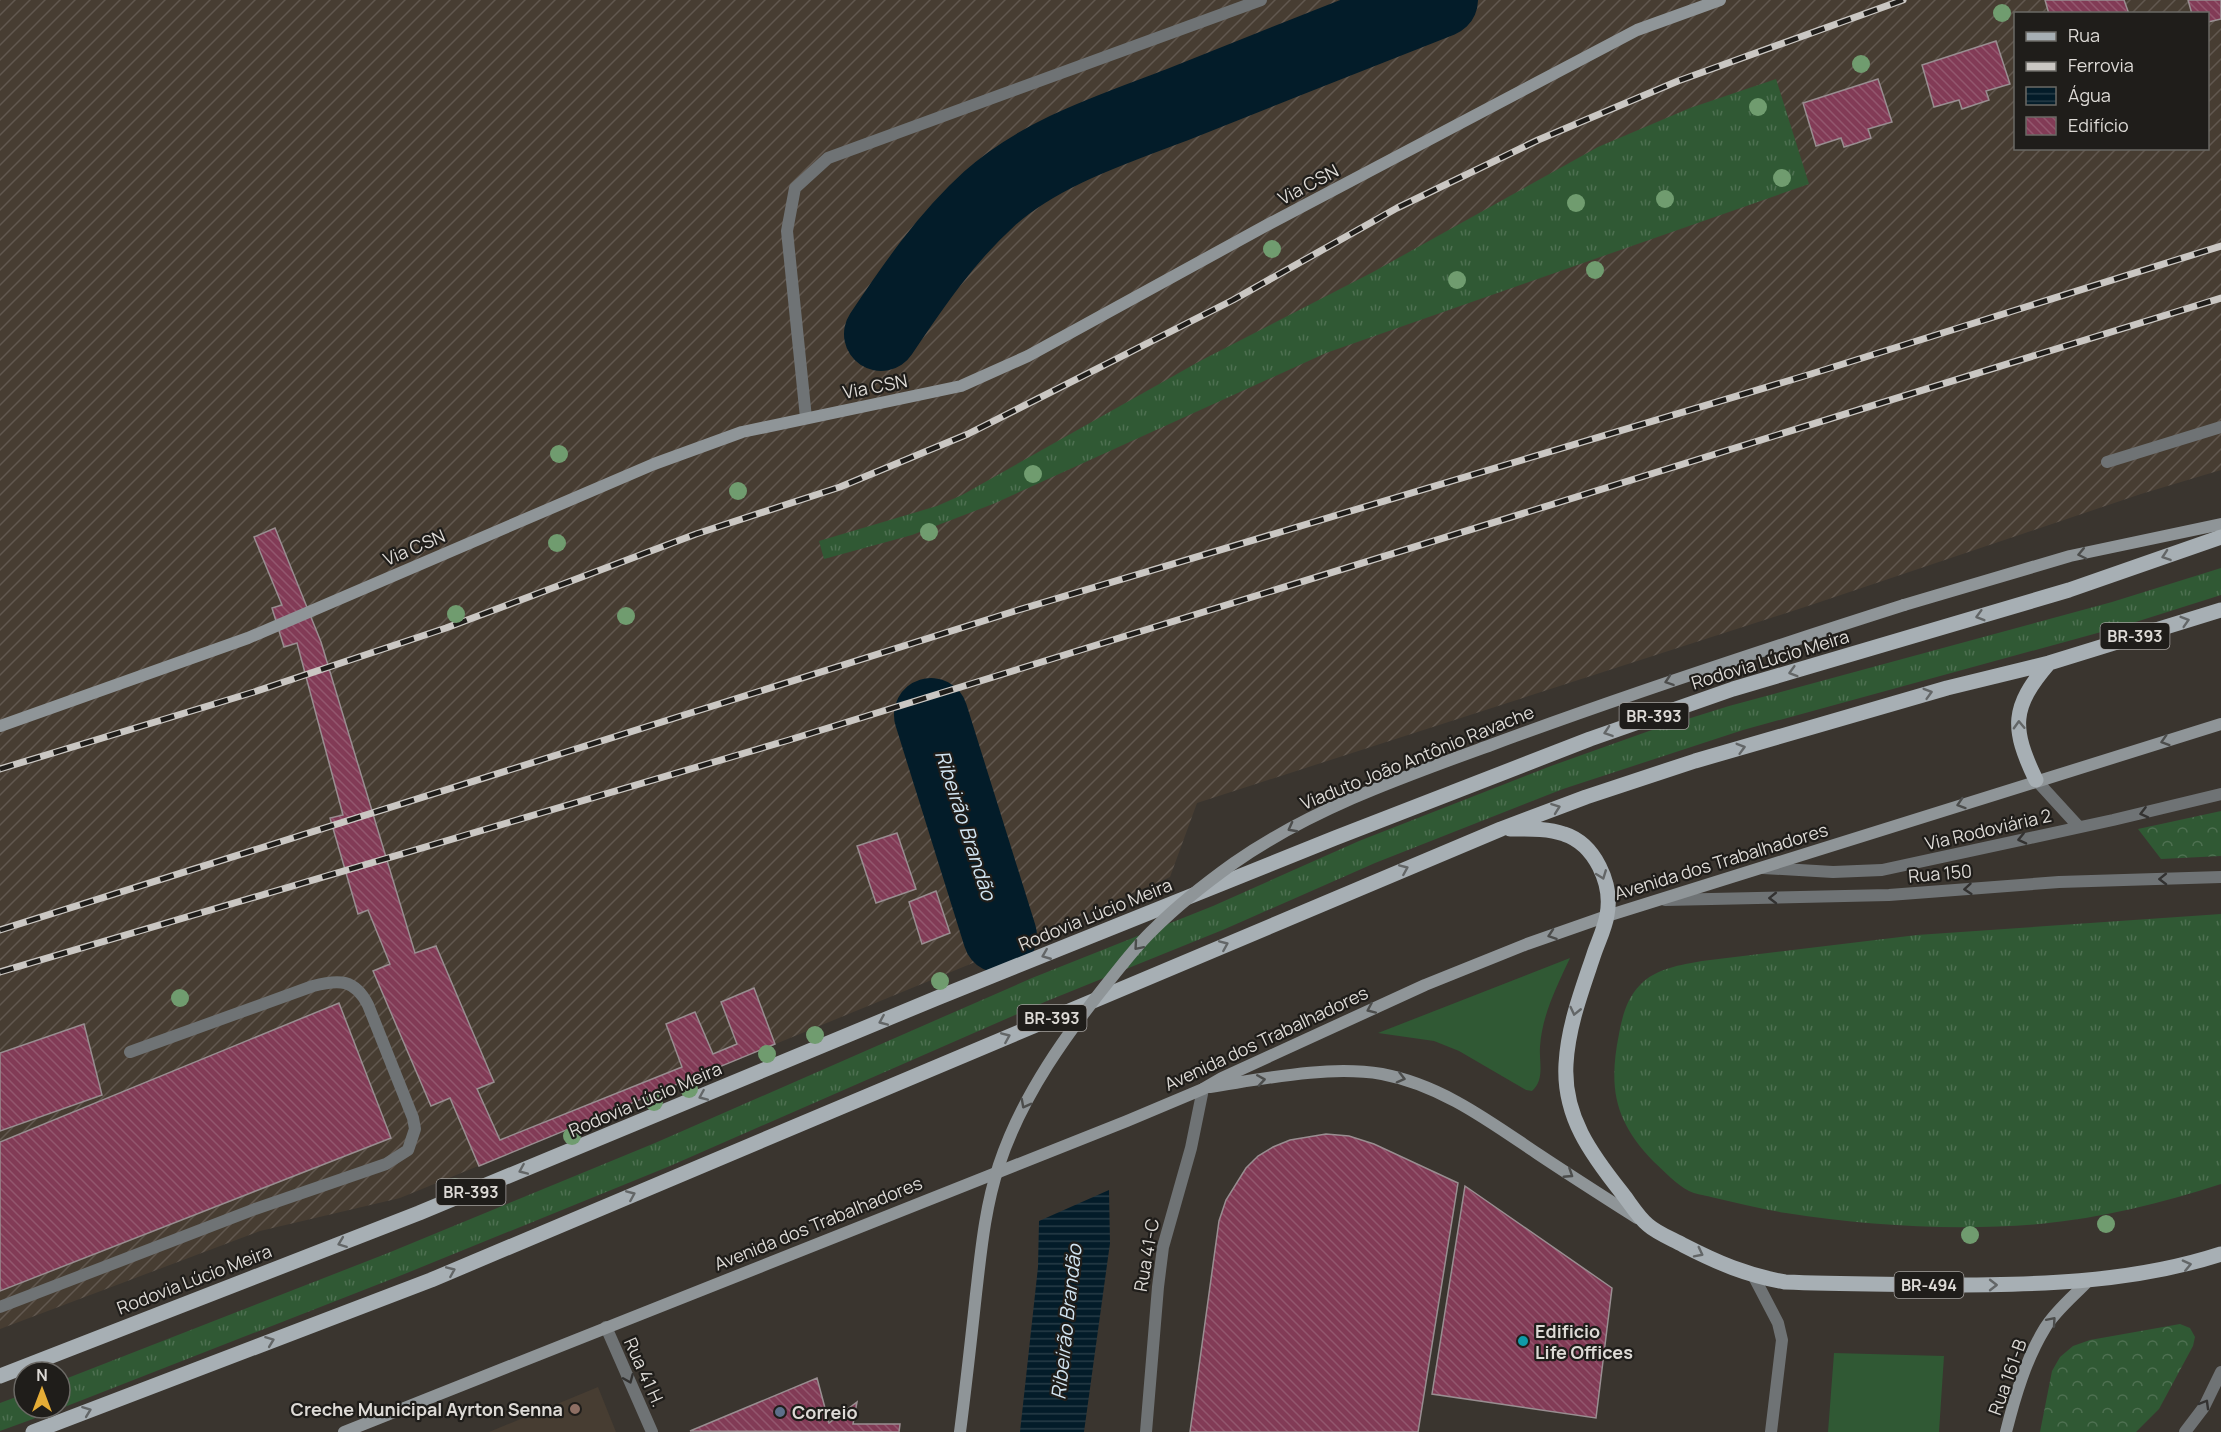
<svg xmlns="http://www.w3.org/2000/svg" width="2221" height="1432" font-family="Manrope,sans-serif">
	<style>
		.industrial { fill: url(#industrial-furrows); fill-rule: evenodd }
		.built { fill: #473d32 }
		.grass { fill: url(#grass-tufts) }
		.forest { fill: url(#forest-crowns) }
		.garden { fill: #305934 }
		.water { fill: url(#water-rules) }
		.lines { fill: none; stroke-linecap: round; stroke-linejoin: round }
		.river { stroke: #031c29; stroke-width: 74 }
		.building { fill: url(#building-back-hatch); stroke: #998e91; stroke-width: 1.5 }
		.lane { stroke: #6f7375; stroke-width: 12 }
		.street { stroke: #6f7375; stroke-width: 12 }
		.secondary { stroke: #8f9598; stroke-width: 12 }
		.primary { stroke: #a7afb4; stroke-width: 15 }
		.rail-casing { stroke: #cac7c3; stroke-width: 7 }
		.rail { stroke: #1f1d1a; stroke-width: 4.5; stroke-dasharray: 14; stroke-linecap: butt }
		.secondary-bridge { stroke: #8f9598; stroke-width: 12 }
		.tree { fill: #709c6f }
		.oneway { stroke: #4c4d4c }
		.oneway2 { stroke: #636667 }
		.oneway3 { stroke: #333231 }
		.culture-dot { fill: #0f9aa8; stroke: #1f1d1a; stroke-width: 2 }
		.education-dot { fill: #8d6e63; stroke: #1f1d1a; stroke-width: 2 }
		.service-dot { fill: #5c6f8a; stroke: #1f1d1a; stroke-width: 2 }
		.labels { text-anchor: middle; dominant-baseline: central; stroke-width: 4.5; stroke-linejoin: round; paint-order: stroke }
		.shield { fill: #1f1d1a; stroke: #a4a19e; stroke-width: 1.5 }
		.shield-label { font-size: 16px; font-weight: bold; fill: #dddad6 }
		.street-label { font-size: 18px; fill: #dddad6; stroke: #1f1d1a }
		.poi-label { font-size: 18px; font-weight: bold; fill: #dddad6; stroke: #1f1d1a; text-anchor: start }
		.water-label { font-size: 20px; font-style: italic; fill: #d1e4f1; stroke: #1f1d1a }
	</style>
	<defs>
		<pattern id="industrial-furrows" width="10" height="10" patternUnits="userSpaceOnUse" patternTransform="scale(1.5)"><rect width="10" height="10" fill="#473d32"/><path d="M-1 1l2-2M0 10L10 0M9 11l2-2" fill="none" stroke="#61584f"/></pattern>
		<pattern id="grass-tufts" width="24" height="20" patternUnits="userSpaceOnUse" patternTransform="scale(1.5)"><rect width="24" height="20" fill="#305934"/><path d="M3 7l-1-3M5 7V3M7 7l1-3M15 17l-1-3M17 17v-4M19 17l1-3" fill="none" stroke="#4e7051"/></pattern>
		<pattern id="forest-crowns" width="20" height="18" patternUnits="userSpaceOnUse" patternTransform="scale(1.5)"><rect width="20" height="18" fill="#305934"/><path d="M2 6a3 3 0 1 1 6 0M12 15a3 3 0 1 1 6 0" fill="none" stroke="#4e7051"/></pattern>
		<pattern id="water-rules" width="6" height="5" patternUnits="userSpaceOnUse" patternTransform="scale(1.5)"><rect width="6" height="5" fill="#031c29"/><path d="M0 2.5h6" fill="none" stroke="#273c47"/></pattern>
		<pattern id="building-back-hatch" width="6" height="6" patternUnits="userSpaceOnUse" patternTransform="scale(1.5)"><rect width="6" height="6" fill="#823b56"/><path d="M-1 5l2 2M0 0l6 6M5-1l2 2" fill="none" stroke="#93576e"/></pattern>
	</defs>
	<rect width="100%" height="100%" fill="#3a352f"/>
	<!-- industrial -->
	<path class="industrial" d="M0 0H2221V470L2141 494 1811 605 1197 803 1170 877 968 965 400 1198 260 1231 0 1329ZM2016 14H2208V148H2016Z"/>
	<!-- built -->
	<path class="built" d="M598 1387 616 1432H489Z"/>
	<!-- grass -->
	<path class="grass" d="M1776 79 1809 184 1326 353 993 504 912 535 824 559 819 541 937 506 962 495 1200 361 1373 272 1598 147 1690 108Z
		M2221 568V595L2123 626 1743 730 1563 789 1375 863 1225 929 1047 1001 670 1166 402 1275 44 1415 0 1431V1403L24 1394V1408H60V1381L388 1253 655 1143 1032 978 1213 906 1359 841 1551 766 1649 731 1729 706 2112 602Z
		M2221 914V1184C2162 1203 2101 1218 2040 1224 1956 1231 1869 1226 1786 1213 1761 1209 1736 1203 1711 1197 1704 1195 1695 1194 1689 1191 1676 1184 1665 1172 1654 1162 1615 1122 1608 1089 1619 1034 1622 1017 1627 998 1640 985 1656 968 1681 965 1702 961L1917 935Z"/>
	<!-- forest -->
	<path class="forest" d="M2221 811V856L2161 859 2138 829Z
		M2180 1324 2190 1328 2195 1337 2193 1346 2159 1409 2136 1432H2040L2052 1371 2060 1357 2073 1346 2090 1340Z"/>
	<!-- garden -->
	<path class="garden" d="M1570 958C1557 986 1542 1015 1540 1047 1539 1062 1545 1080 1532 1091L1526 1090 1459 1051 1434 1041 1378 1033Z
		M1834 1353 1944 1356 1939 1432H1828Z"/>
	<!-- water -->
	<path class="water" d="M1109 1190 1110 1243 1084 1432H1020L1038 1267 1039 1221Z"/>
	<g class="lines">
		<!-- river -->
		<path class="river" d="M881 334C913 286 946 238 989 199 1041 152 1114 129 1179 104 1266 69 1354 34 1441 0
			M931 715 1000 936"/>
	</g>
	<!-- building -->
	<path class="building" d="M2045 0H2124L2129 14H2049Z
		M2188 0H2221V19L2208 22V14H2192Z
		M1996 41 2010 84 1986 91 1989 100 1962 109 1959 100 1934 107 1922 65Z
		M1878 79 1892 122 1868 129 1871 138 1857 143 1844 147 1841 138 1816 146 1803 103Z
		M275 528 321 642 415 953 436 946 494 1082 477 1089 500 1140 682 1067 666 1024 695 1012 713 1054 737 1044 721 1002 754 988 775 1044 479 1166 450 1098 431 1106 373 971 390 964 368 910 358 914 330 818 343 815 297 643 284 647 272 608 282 605 254 537Z
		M897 833 916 889 876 903 857 846Z
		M936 891 950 933 922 944 909 902Z
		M339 1003 391 1138 0 1291V1142Z
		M84 1024 102 1095 0 1131V1053Z
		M1326 1134 1349 1136 1374 1144 1458 1183 1418 1432H1190L1219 1221 1226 1200 1246 1168 1258 1156 1273 1147 1290 1140Z
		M1465 1186 1612 1288 1596 1418 1432 1394Z
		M817 1378 829 1423 857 1402 853 1424H900L899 1432 690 1431Z"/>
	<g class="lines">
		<!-- lane -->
		<path class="lane" d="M806 418 787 231 795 188 828 158 1261 0
			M2036 780 2079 827
			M1763 868 1833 872 1882 870 2113 820 2221 794"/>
		<!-- street -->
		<path class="street" d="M2107 462 2221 427
			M1665 900 1889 895 2059 882 2221 877
			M1754 1277 1778 1323 1782 1340 1771 1432
			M0 1307 255 1209 386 1164 408 1150 415 1129 413 1118 368 1005C355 979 339 979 313 986L130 1052
			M606 1327 652 1432
			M1146 1432 1158 1287 1163 1247 1191 1148 1203 1089
			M2185 1432 2204 1407 2221 1372"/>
		<!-- secondary -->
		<path class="secondary" d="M1904 605 2070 556 2221 524
			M0 726 248 638 654 464 742 432 961 386 1028 356 1267 225 1637 30 1720 0
			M1210 1087C1263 1079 1328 1065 1382 1074 1441 1085 1489 1121 1538 1154 1571 1176 1604 1197 1637 1218
			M344 1432 1127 1121 1203 1089 1222 1078 1425 985 1527 944 1607 916 2221 724
			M2006 1432C2015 1396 2026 1359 2045 1328 2056 1310 2075 1295 2089 1280"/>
		<!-- primary -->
		<path class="primary" d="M2036 780C2011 728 2011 707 2049 663
			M1510 829C1527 829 1547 828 1564 834 1595 844 1613 884 1607 915 1605 928 1598 942 1594 954 1582 990 1568 1026 1566 1064 1563 1116 1591 1154 1622 1193 1630 1203 1638 1217 1648 1225 1657 1233 1672 1239 1683 1245 1718 1263 1746 1275 1785 1282 1835 1284 1885 1284 1936 1285 2031 1285 2129 1284 2221 1254
			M0 1376 419 1213 937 998 1335 838 1590 739 1733 689 2069 590 2221 537
			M33 1432 431 1280 1501 829 1586 797 1695 761 1947 688 2049 663 2221 610"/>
		<!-- rail casing -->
		<g class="rail-casing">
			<path id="rail" d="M0 769 254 692 446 628 696 534 840 487 968 434 1233 300 1397 208 1538 140 1678 81 1903 0
				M0 930 1015 611 1811 374 2221 246
				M0 972 789 740 2221 298"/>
		</g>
		<!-- rail -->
		<use href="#rail" class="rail"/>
		<!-- secondary-bridge -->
		<path class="secondary-bridge" d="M960 1432C966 1386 971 1340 976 1294 981 1251 985 1207 999 1165 1022 1095 1067 1033 1113 976 1126 960 1139 943 1154 929 1178 905 1206 883 1234 863 1311 809 1403 777 1491 745 1628 694 1766 649 1904 605"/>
	</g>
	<!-- trees -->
	<g class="tree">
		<circle cx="2002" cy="13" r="9"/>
		<circle cx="1861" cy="64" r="9"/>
		<circle cx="1758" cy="107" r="9"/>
		<circle cx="1782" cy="178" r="9"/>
		<circle cx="1665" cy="199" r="9"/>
		<circle cx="1576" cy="203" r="9"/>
		<circle cx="1272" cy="249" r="9"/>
		<circle cx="1595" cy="270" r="9"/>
		<circle cx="1457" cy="280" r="9"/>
		<circle cx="559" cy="454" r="9"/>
		<circle cx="1033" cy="474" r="9"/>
		<circle cx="738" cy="491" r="9"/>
		<circle cx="929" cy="532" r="9"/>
		<circle cx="557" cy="543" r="9"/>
		<circle cx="456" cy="614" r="9"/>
		<circle cx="626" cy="616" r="9"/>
		<circle cx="940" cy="981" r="9"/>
		<circle cx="180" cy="998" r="9"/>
		<circle cx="815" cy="1035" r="9"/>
		<circle cx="767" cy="1054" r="9"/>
		<circle cx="689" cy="1089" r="9"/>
		<circle cx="654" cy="1102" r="9"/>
		<circle cx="572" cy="1136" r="9"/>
		<circle cx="455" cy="1187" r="9"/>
		<circle cx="2106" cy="1224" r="9"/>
		<circle cx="1970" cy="1235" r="9"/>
	</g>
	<!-- one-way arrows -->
	<defs><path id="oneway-chevron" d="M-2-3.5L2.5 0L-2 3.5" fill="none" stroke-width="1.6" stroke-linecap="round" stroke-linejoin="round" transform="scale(1.5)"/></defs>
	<g class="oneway">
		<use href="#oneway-chevron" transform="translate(2082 554) rotate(168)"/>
		<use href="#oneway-chevron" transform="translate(1669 681) rotate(161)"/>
		<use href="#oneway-chevron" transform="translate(2165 741) rotate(163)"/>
		<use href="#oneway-chevron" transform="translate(1961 804) rotate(162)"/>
		<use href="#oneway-chevron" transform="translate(1292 828) rotate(152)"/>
		<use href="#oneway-chevron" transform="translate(1552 935) rotate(161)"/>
		<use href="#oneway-chevron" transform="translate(1138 946) rotate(131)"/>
		<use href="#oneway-chevron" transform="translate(1371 1009) rotate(156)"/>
		<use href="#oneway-chevron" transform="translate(1401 1078) rotate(14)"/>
		<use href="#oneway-chevron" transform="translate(1261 1080) rotate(-9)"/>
		<use href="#oneway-chevron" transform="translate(1025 1104) rotate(118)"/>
		<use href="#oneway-chevron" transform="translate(1569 1174) rotate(33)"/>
		<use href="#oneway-chevron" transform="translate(2052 1321) rotate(-49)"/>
	</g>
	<g class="oneway2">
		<use href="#oneway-chevron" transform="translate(2166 556) rotate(161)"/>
		<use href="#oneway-chevron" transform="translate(1980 616) rotate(164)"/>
		<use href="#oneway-chevron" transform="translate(2185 621) rotate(-17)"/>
		<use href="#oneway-chevron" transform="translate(1793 672) rotate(164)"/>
		<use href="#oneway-chevron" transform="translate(1928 693) rotate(-16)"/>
		<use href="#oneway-chevron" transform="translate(2019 725) rotate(-92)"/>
		<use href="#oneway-chevron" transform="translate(1608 732) rotate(161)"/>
		<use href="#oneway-chevron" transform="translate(1741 748) rotate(-16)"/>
		<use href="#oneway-chevron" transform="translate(1556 808) rotate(-20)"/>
		<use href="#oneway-chevron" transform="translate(1404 869) rotate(-23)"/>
		<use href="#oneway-chevron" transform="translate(1602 875) rotate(69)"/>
		<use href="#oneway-chevron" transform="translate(1224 945) rotate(-23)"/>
		<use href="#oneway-chevron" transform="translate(1046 955) rotate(158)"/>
		<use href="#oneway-chevron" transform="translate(1575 1011) rotate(103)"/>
		<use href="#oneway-chevron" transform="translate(883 1021) rotate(157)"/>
		<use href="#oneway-chevron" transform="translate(1006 1037) rotate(-23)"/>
		<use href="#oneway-chevron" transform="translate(703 1096) rotate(157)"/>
		<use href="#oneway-chevron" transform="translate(523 1170) rotate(157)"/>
		<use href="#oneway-chevron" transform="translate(631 1195) rotate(-23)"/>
		<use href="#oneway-chevron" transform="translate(342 1243) rotate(159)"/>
		<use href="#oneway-chevron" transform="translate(1699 1253) rotate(27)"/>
		<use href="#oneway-chevron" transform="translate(2187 1265) rotate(-13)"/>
		<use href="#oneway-chevron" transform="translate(451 1271) rotate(-23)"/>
		<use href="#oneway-chevron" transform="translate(1993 1285)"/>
		<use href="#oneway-chevron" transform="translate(270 1341) rotate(-21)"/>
		<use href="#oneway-chevron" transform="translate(87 1411) rotate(-21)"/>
	</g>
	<g class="oneway3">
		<use href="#oneway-chevron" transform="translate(2144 813) rotate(166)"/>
		<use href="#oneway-chevron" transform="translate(2022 839) rotate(167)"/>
		<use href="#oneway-chevron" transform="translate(2163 879) rotate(179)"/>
		<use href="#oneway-chevron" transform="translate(1968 889) rotate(175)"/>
		<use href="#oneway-chevron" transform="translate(1773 898) rotate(179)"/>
		<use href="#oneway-chevron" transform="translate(629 1379) rotate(67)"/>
		<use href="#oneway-chevron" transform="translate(2205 1404) rotate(-60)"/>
	</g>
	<!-- markers -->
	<circle class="culture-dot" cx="1523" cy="1341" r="6"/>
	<circle class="education-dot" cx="575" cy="1409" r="6"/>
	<circle class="service-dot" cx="780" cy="1412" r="6"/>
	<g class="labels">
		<!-- shield labels -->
		<g class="shield">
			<rect x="2100.5" y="623" width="69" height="26" rx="4.5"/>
			<rect x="1619.5" y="703" width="69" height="26" rx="4.5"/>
			<rect x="1017.5" y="1005" width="69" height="26" rx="4.5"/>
			<rect x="436.5" y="1179" width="69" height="26" rx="4.5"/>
			<rect x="1894.5" y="1272" width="69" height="26" rx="4.5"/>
		</g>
		<g class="shield-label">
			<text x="2135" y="636">BR-393</text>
			<text x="1654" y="716">BR-393</text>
			<text x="1052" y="1018">BR-393</text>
			<text x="471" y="1192">BR-393</text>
			<text x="1929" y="1285">BR-494</text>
		</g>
		<!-- street labels -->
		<g class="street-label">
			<text transform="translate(1308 184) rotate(-28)">Via CSN</text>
			<text transform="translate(875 386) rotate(-11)">Via CSN</text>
			<text transform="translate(414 547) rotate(-23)">Via CSN</text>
			<text transform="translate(1770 659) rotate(-17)">Rodovia Lúcio Meira</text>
			<text transform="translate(1417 757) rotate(-22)">Viaduto João Antônio Ravache</text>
			<text transform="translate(1988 829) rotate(-13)">Via Rodoviária 2</text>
			<text transform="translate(1721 861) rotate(-17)">Avenida dos Trabalhadores</text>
			<text transform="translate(1940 873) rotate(-5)">Rua 150</text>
			<text transform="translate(1095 914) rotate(-22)">Rodovia Lúcio Meira</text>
			<text transform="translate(1266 1038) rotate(-25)">Avenida dos Trabalhadores</text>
			<text transform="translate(645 1099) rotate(-23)">Rodovia Lúcio Meira</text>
			<text transform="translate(818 1223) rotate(-22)">Avenida dos Trabalhadores</text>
			<text transform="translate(1146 1255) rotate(-80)">Rua 41-C</text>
			<text transform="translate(194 1279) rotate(-21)">Rodovia Lúcio Meira</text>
			<text transform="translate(645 1372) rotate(66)">Rua 41 H.</text>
			<text transform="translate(2007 1377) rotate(-70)">Rua 161-B</text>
		</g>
		<!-- poi labels -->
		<g class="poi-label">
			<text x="1535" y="1331">Edificio<tspan x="1535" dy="21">Life Offices</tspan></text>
			<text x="563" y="1409" text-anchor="end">Creche Municipal Ayrton Senna</text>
			<text x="792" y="1412">Correio</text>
		</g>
		<!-- water labels -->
		<g class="water-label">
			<text transform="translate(966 825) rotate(72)">Ribeirão Brandão</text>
			<text transform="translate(1066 1322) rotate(-84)">Ribeirão Brandão</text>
		</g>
	</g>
	<!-- legend -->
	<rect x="2014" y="12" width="195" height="138" fill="#1f1d1a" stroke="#6b6965" stroke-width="1.5"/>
	<rect x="2026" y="32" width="30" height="9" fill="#a7afb4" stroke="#6b6965" stroke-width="1.5"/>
	<text x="2068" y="42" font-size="18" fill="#dddad6">Rua</text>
	<rect x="2026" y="62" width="30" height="9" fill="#cac7c3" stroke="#6b6965" stroke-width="1.5"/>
	<text x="2068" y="72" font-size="18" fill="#dddad6">Ferrovia</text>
	<rect x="2026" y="87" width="30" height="18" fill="url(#water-rules)" stroke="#6b6965" stroke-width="1.5"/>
	<text x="2068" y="102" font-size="18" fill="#dddad6">Água</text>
	<rect x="2026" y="117" width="30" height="18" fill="url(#building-back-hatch)" stroke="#6b6965" stroke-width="1.5"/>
	<text x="2068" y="132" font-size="18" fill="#dddad6">Edifício</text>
	<!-- north arrow -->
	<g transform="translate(42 1390)"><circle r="28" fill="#1f1d1a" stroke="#6b6965" stroke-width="1.5"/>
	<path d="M0-4.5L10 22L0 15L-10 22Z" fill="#e6ad36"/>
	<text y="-9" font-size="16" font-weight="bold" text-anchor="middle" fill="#dddad6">N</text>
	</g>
</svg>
